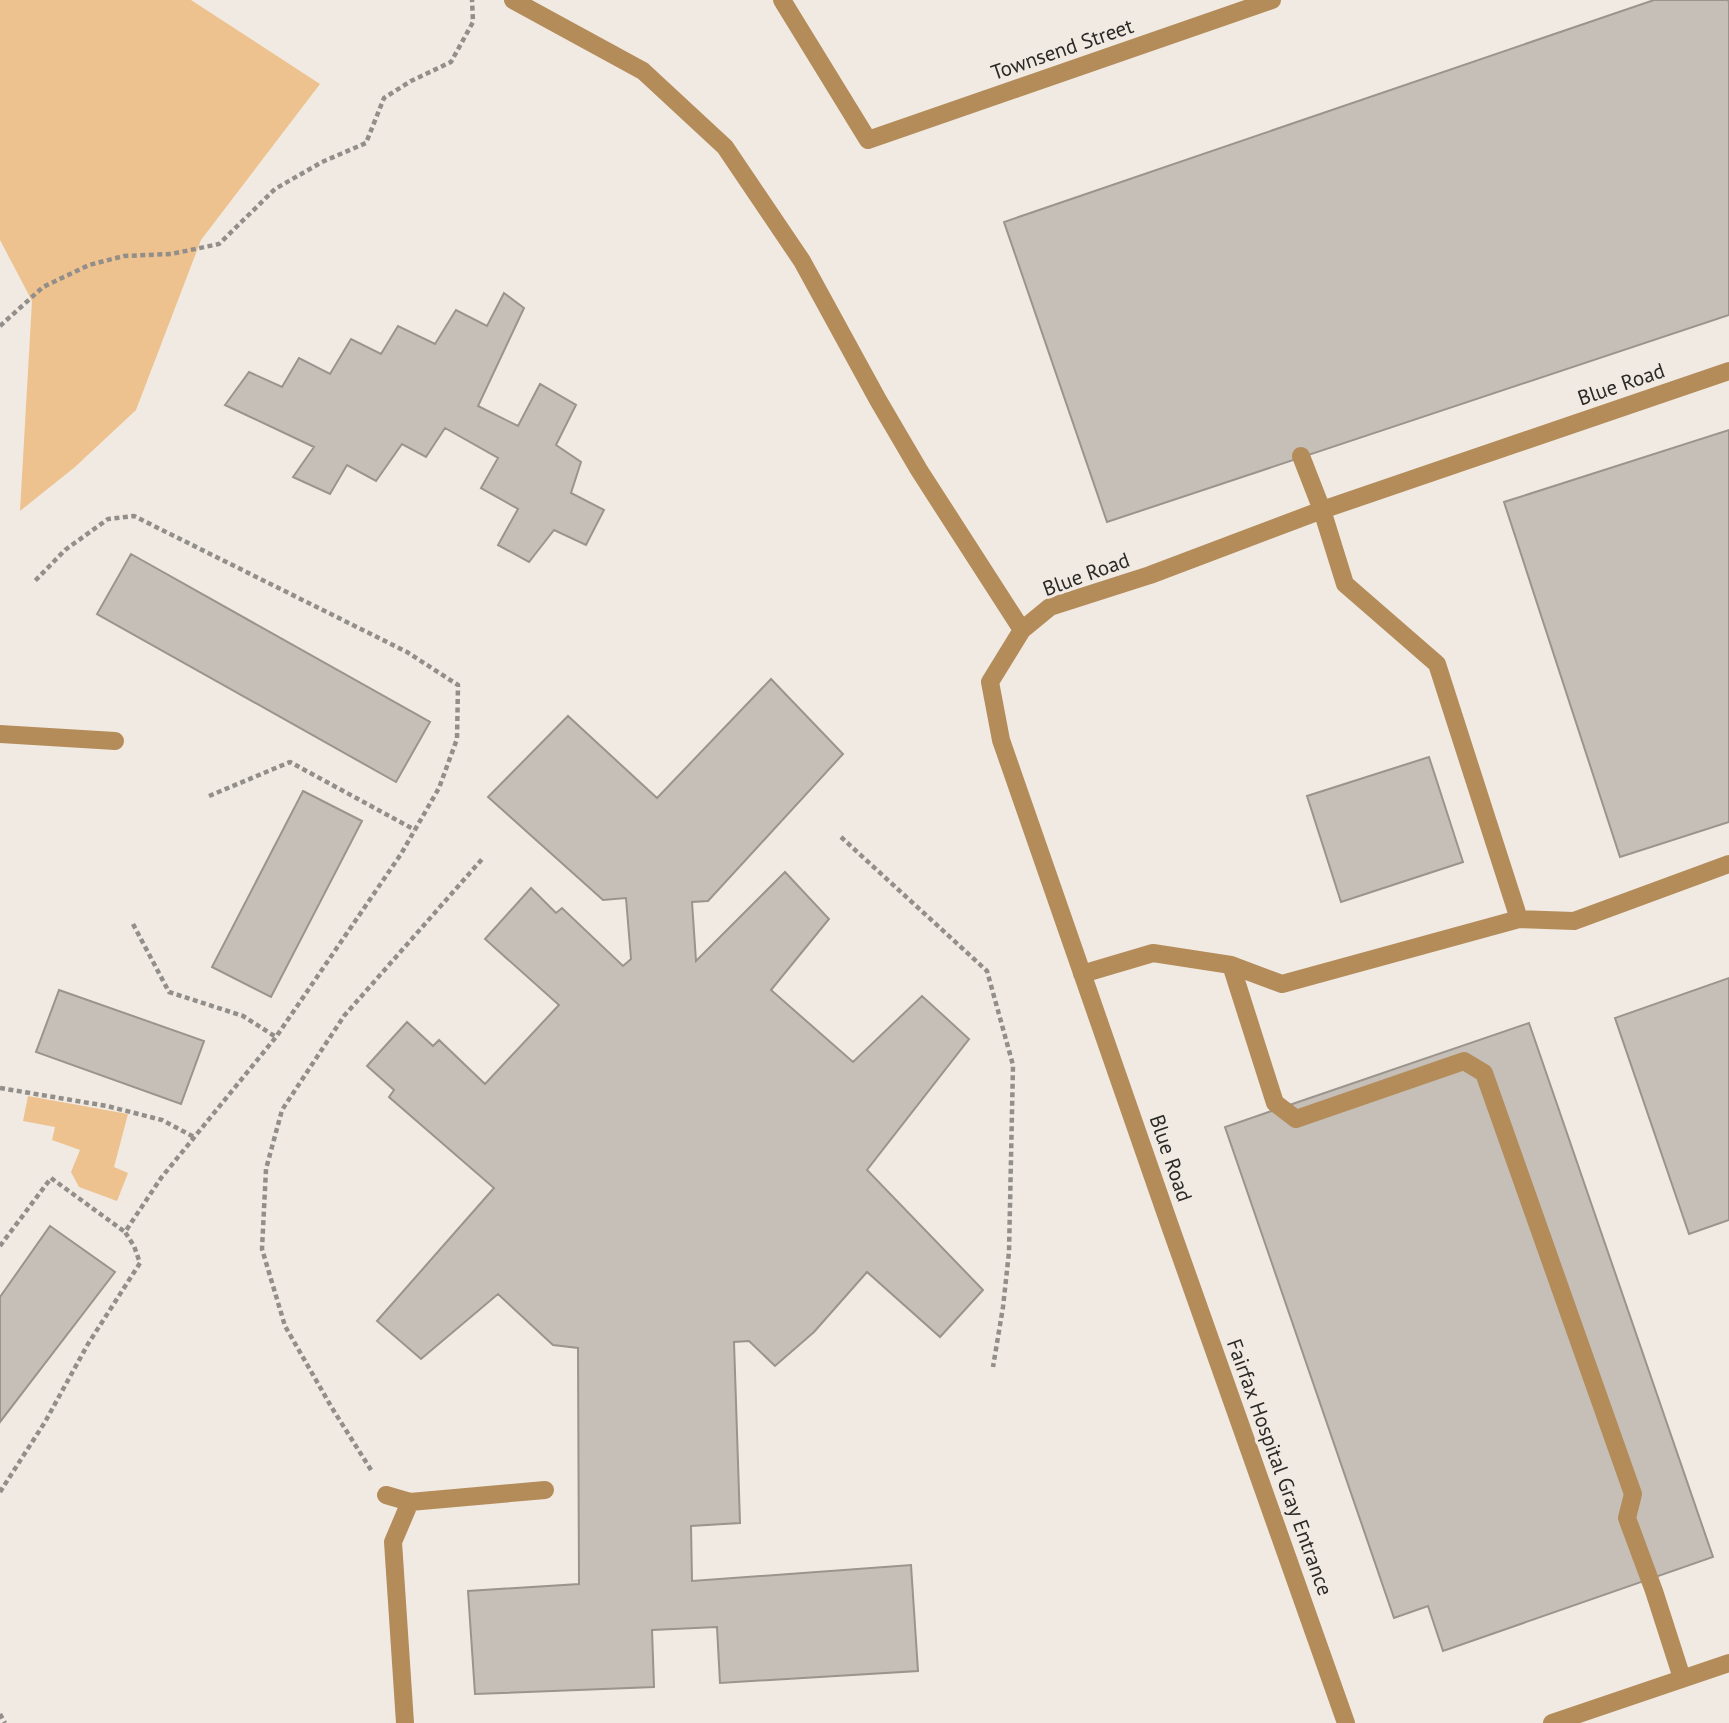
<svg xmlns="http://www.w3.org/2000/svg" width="1729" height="1723" font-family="'PT Sans',sans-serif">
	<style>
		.green { fill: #edc28f }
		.building { fill: #c5bfb8; stroke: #9a948d; stroke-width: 2 }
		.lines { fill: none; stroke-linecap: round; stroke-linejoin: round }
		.path { stroke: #928e89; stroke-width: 4.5; stroke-dasharray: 5 3.5; stroke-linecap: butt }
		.minor { stroke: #b48c5a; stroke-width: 18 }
		.labels { text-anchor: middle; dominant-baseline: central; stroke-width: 6; stroke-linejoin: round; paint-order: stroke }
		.street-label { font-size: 21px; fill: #2c2a27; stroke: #f1eae3 }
	</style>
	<rect width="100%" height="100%" fill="#f1eae3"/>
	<!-- green -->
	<path class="green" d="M0 0H191L320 84 201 240 136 410 75 467 20 511 32 301 0 240Z
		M28 1096 128 1114 114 1167 128 1173 117 1201 79 1187 71 1172 80 1150 52 1140 55 1127 23 1121Z"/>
	<!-- building -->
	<path class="building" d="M1654 0H1728L1729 3V315L1107 522 1004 222Z
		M504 293 524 308 478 406 518 426 540 384 576 405 556 445 581 462 571 493 604 510 586 545 554 530 529 562 498 545 518 509 481 488 498 458 445 428 426 457 402 444 376 481 347 465 330 494 293 477 314 447 225 405 249 372 282 387 299 358 330 374 351 339 381 354 398 326 435 344 456 310 487 326Z
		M1729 430V822L1620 857 1504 502Z
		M131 554 430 722 396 782 97 614Z
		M771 679 843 754 708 901 692 902 696 961 785 872 829 919 771 990 853 1062 922 996 969 1039 867 1170 983 1290 940 1337 867 1272 814 1332 775 1366 749 1341 734 1342 740 1523 691 1526 692 1581 911 1565 918 1671 720 1683 717 1627 652 1630 654 1687 475 1694 468 1591 579 1584 578 1348 553 1345 498 1294 421 1359 377 1321 494 1188 389 1097 394 1090 367 1066 407 1022 433 1046 439 1040 485 1084 559 1005 485 939 531 888 556 913 562 908 623 966 631 959 626 898 603 900 488 797 568 716 657 798Z
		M1429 757 1463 862 1341 902 1307 796Z
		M303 791 362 821 271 997 212 967Z
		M1729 978V1220L1689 1234 1615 1018Z
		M59 990 204 1041 181 1104 36 1052Z
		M1529 1023 1713 1557 1443 1651 1428 1606 1394 1618 1225 1127Z
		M50 1226 115 1272 0 1422V1297Z"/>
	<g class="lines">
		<!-- path -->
		<path class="path" d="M0 326 43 287 89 265 124 256 171 254 219 244 275 189 322 162 366 143 384 98 411 81 451 62 473 22 472 0
			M209 796 290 762 415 830
			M841 837 987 971 1013 1065 1009 1252 1003 1307 993 1367
			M133 924 169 992 243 1016 276 1037
			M0 1088 107 1106 162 1120 194 1137
			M0 1246 51 1178 125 1232
			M371 1470 332 1408 285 1326 262 1249 266 1169 282 1110 344 1016 483 858
			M0 1492 45 1422 88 1344 140 1263 134 1246 125 1232 161 1178 276 1037 401 854 439 788 457 739 458 685 407 652 134 516 108 519 65 550 33 583
			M0 1714 5 1723"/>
		<!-- minor -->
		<path class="minor" d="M513 0 643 71 725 147 802 261 878 400 919 470 1022 630
			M782 0 868 140 1272 0
			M1301 456 1322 510 1345 584 1437 664 1519 919
			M0 734 115 741
			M1231 965 1275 1103 1296 1119 1464 1061 1484 1073 1633 1494 1627 1518 1654 1591 1682 1678
			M1082 974 1153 953 1231 965 1282 984 1519 919 1574 921 1729 864
			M386 1495 410 1502
			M405 1723 393 1542 410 1502 545 1490
			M1346 1723 1170 1226 1001 740 990 682 1022 630 1050 607 1150 575 1322 510 1729 371
			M1552 1723 1729 1663"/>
	</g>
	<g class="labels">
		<!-- street labels -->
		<g class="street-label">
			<text transform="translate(1062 49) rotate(-19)">Townsend Street</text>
			<text transform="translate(1621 384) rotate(-19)">Blue Road</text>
			<text transform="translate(1086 574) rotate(-20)">Blue Road</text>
			<text transform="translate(1171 1158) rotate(71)">Blue Road</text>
			<text transform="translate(1280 1467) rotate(70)">Fairfax Hospital Gray Entrance</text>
		</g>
	</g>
</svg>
